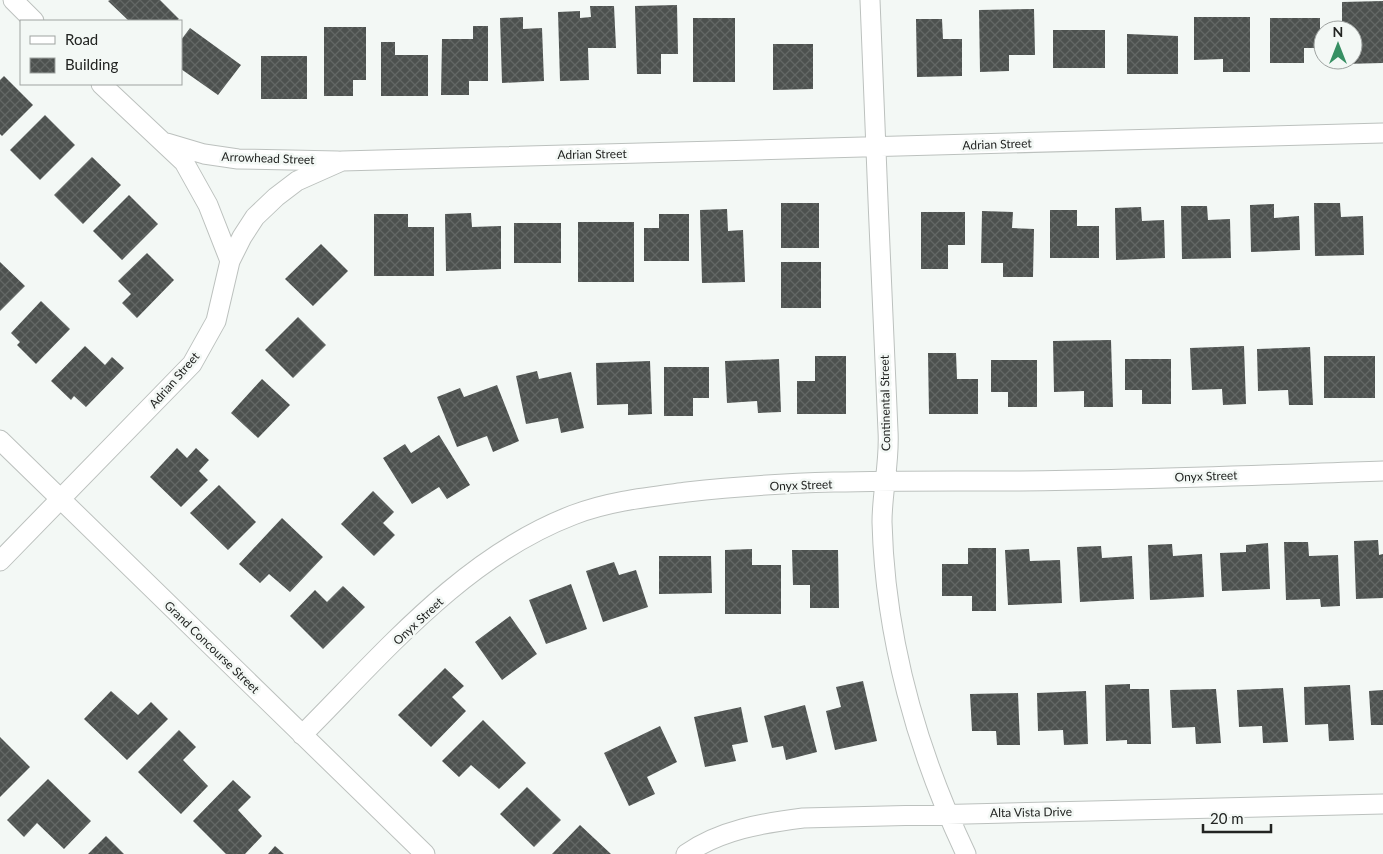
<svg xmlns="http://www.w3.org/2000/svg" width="1383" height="854" font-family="Lato,sans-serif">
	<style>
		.building { fill: url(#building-cross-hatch) }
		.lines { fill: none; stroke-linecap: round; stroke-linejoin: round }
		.minor-casing { stroke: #bcc1be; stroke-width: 21 }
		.minor { stroke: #fff; stroke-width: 19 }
		.labels { text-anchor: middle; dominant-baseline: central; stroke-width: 5; stroke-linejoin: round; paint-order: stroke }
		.street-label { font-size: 12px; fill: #222422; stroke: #f3f8f5 }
	</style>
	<defs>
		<pattern id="building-cross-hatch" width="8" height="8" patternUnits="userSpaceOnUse" patternTransform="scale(1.25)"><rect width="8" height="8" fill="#4d514f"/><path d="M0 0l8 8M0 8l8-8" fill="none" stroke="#636765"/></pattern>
	</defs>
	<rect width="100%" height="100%" fill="#f3f8f5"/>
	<!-- building -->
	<path class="building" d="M110 0H160L179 19 176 21H129L108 1Z
		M1383 1V63L1343 64V60H1353V30H1342V2Z
		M677 5 678 54H661V74H637L635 6Z
		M590 6H614L616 48H588L589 80 560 81 558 12 580 11V18L591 17Z
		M1034 9 1035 55H1009V71L980 72 979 10Z
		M523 17V29L542 28 544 81 502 83 500 18Z
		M1194 17H1250V72H1223V59L1194 60Z
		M693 18H735V82H693Z
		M1270 18H1320V48H1304V63H1270Z
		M916 19H942L943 39H962V76L917 77Z
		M473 26H488V81H469V95H441L442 39H473Z
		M324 27H366V80H353V96H324Z
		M190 28 241 65 218 95 181 69V40Z
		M1053 30H1105V68H1053Z
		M1127 34 1178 36V74H1127Z
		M381 42H395V55H428V96H381Z
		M773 44H813V89L773 90Z
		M261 56H307V99H261Z
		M4 76 33 105 2 136 0 134V80Z
		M45 115 75 145 40 180 10 150Z
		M92 157 121 185 83 224 54 195Z
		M129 195 158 224 122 260 93 231Z
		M781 203H819V248H781Z
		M1314 203H1340L1341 217 1363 216 1364 255 1315 256Z
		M1274 204V218L1299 216 1300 250 1251 252 1250 205Z
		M1181 206H1207L1208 220 1230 219 1231 258 1182 259Z
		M1141 207 1142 221 1164 220 1165 258 1116 260 1115 208Z
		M727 209 728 231 743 230 745 282 702 283 700 210Z
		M1050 210H1077V226H1099V258H1050Z
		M982 211 1013 212 1012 228 1034 229 1033 277H1003V263H981Z
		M921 212H965V245H948V269H921Z
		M471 213 472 227 501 226V269L446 271 445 214Z
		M374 214H408V227H434V276H374Z
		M659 214H689V261H644V228H659Z
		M578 222H634V282H578Z
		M514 223H561V263H514Z
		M321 244 348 271 313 306 285 279Z
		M147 253 174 280 137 318 122 303 131 294 118 281Z
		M0 262 25 286 0 311Z
		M781 262H821V308H781Z
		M41 301 70 329 36 364 17 345 20 342 11 333Z
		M298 317 326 345 293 378 265 350Z
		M1111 340 1113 407H1084V391L1054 392 1053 341Z
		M85 346 105 365 112 357 124 368 86 407 74 396 71 400 51 381Z
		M1244 346 1246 404 1223 405 1222 389 1192 390 1190 348Z
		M1310 347 1313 405H1289L1288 390 1258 391 1257 349Z
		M928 353H956L957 379H978V414H929Z
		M815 356H846V414H797V381H815Z
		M1324 356H1375V398H1324Z
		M779 359 781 412 758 413 757 401 727 403 725 361Z
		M1125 359H1171V404H1142V390H1125Z
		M991 360H1037V407H1008V392H991Z
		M650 361 652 414 628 415V404L597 405 596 363Z
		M664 367H709V398H693V416H664Z
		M537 371 539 379 571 372 584 428 561 433 558 418 526 424 516 376Z
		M262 379 290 405 258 438 231 413Z
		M497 385 519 441 493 452 487 436 457 447 437 397 460 388 464 397Z
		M439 435 470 485 447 499 439 487 412 504 383 458 405 444 411 453Z
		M177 448 187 458 196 448 209 460 199 471 208 480 181 507 150 477Z
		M219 485 256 522 228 550 190 513Z
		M373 491 394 512 383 523 395 535 374 556 341 524Z
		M282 518 323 557 290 592 269 574 260 583 239 564Z
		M1378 540 1379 555 1383 554V598L1356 599 1354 541Z
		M1284 542H1308L1309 556 1338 555 1340 606 1321 607 1320 599 1286 600Z
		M1268 543 1270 589 1222 591 1220 553 1246 552V545Z
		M1172 544 1173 556 1202 554 1204 597 1150 600 1148 545Z
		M1101 546 1102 558 1132 556 1134 599 1080 602 1077 547Z
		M968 548H996V611H972V596H942V564H968Z
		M752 549V565H781V614H725V550Z
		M1029 549 1030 561 1060 560 1062 603 1008 605 1005 550Z
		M792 550H838L839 608H810V585H793Z
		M659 556H711L712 593 659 594Z
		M614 562 619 575 636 570 648 607 603 622 586 571Z
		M571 584 587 629 546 644 529 600Z
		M343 586 365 607 323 649 290 616 315 590 327 602Z
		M510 616 537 654 502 680 475 642Z
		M445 668 464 686 452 697 466 711 431 747 398 715Z
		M863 681 877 741 835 750 826 711 841 707 836 687Z
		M1130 684V689H1149L1151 744H1127V740L1106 741 1105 685Z
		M1350 685 1354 740 1329 741 1328 724 1305 725 1304 687Z
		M1283 688 1288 742 1263 743 1262 726 1239 727 1237 690Z
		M1216 689 1221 743 1196 744 1195 727 1172 728 1170 690Z
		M1383 690V725H1371L1369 691Z
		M111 691 138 715 151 702 168 719 127 760 84 719Z
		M1086 691 1088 744 1064 745 1063 730 1038 731 1037 693Z
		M1018 693 1020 745H997L996 731H972L970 694Z
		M805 705 817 752 786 760 783 746 772 748 764 716Z
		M741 707 748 742 732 745 736 761 705 767 694 717Z
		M483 720 526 763 499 789 471 765 459 777 442 761Z
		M660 726 677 762 647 777 655 794 629 806 604 753Z
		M179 730 196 747 183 760 208 786 181 814 138 772Z
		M0 737 30 767 0 797Z
		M48 779 91 821 64 849 37 823 24 837 7 820Z
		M233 780 251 797 238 810 262 836 245 854H226L193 821Z
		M527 787 561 820 534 847 500 814Z
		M580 825 611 854H552Z
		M106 836 124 854H88Z
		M275 846 284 854H268Z"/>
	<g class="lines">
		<!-- minor casing -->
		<g class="minor-casing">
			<path id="minor" d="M13 0 34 21
				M870 0C876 144 881 287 888 431 890 461 882 492 882 522 885 637 917 751 966 854
				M101 84 184 162 208 205 230 261
				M167 143 204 154 238 159 338 161
				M0 440 425 854
				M0 561 192 364 216 321 230 261 242 237 255 217 276 197 297 181 342 161 1383 133
				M302 735C383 654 463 557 573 515 609 501 649 497 687 492 797 479 910 481 1020 481 1141 480 1262 475 1383 471
				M686 854C720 830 763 823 803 818L1383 804"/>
		</g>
		<!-- minor -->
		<use href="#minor" class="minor"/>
	</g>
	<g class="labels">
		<!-- street labels -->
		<g class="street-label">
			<text transform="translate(997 144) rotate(-2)">Adrian Street</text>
			<text transform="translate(592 154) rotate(-1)">Adrian Street</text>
			<text transform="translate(268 158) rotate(2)">Arrowhead Street</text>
			<text transform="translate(174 380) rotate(-49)">Adrian Street</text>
			<text transform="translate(885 403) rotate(-91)">Continental Street</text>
			<text transform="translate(1206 476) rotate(-2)">Onyx Street</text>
			<text transform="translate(801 485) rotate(-2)">Onyx Street</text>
			<text transform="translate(418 621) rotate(-43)">Onyx Street</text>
			<text transform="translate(212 647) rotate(44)">Grand Concourse Street</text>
			<text transform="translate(1031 812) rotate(-1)">Alta Vista Drive</text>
		</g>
	</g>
	<!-- legend -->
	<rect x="20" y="20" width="162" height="65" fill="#f3f8f5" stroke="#9fa3a1"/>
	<rect x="30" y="36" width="25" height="8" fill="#ffffff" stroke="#9fa3a1"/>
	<text x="65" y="45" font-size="15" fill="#222422">Road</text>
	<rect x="30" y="58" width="25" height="15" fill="url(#building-cross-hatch)" stroke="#9fa3a1"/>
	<text x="65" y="70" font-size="15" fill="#222422">Building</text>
	<!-- north arrow -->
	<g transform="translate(1338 45)"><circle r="24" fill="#f3f8f5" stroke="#9fa3a1"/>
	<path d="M0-4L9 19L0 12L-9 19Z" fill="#378f63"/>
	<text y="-8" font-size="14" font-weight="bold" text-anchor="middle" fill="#222422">N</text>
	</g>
	<!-- scale -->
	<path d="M1203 824v8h68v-8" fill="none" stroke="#222422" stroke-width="2.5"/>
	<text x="1210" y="824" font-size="15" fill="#222422" stroke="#f3f8f5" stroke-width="4" paint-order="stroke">20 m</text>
</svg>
